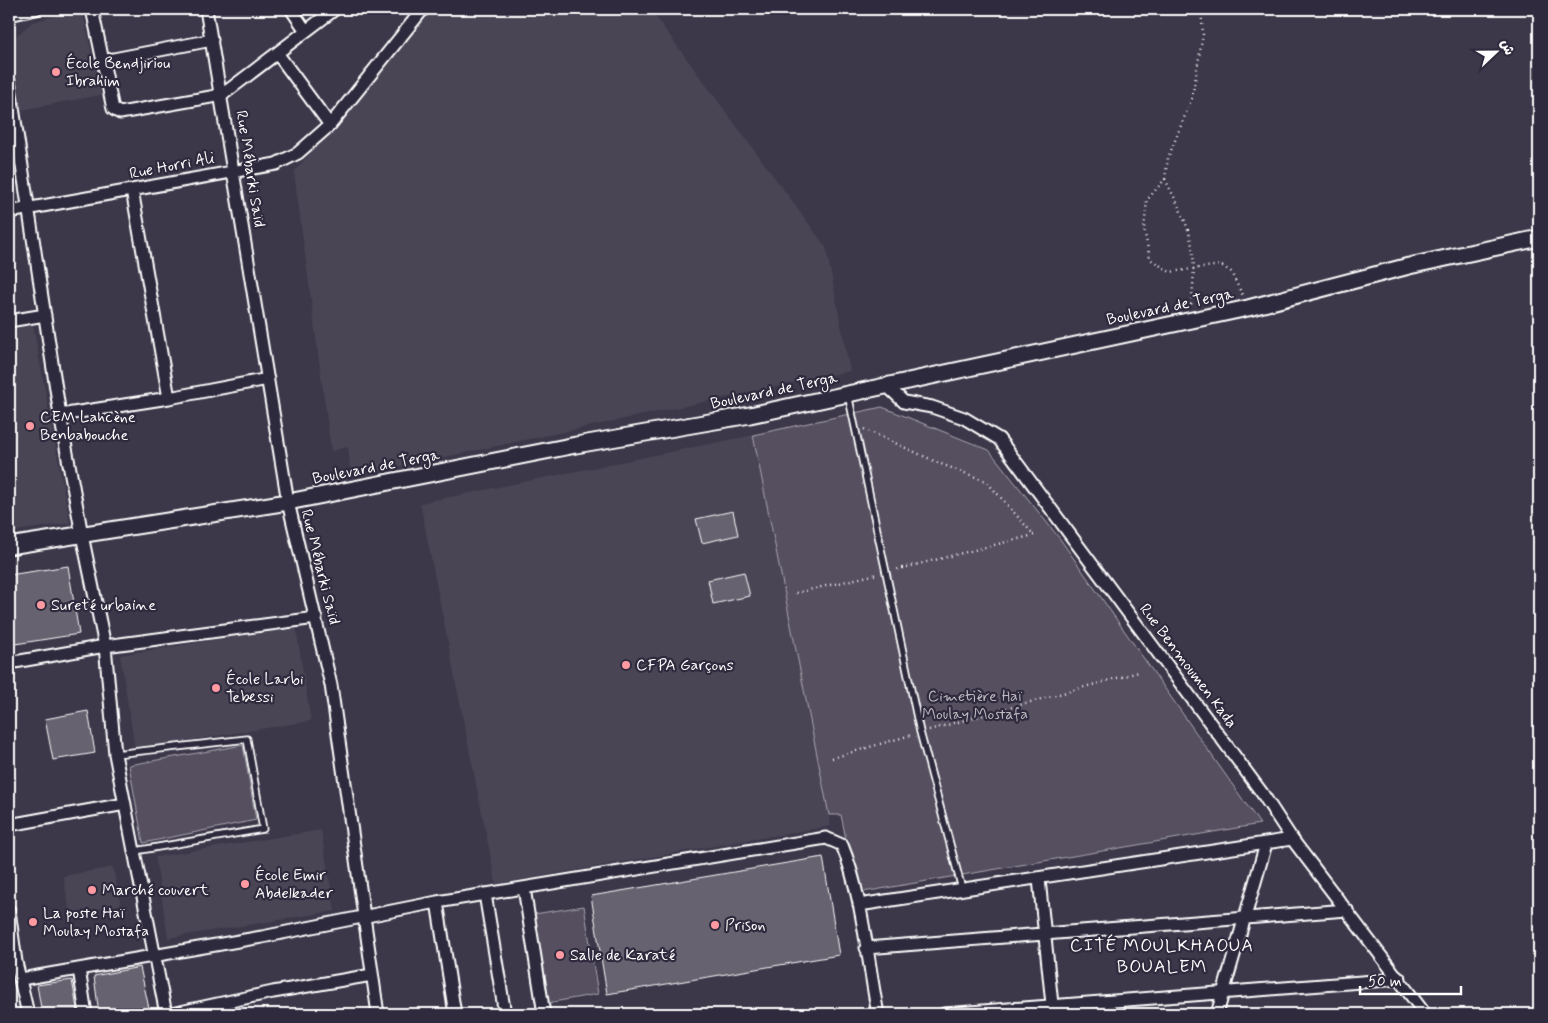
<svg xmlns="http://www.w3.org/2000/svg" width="1548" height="1023" font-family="Mynerve,'Playpen Sans Arabic',sans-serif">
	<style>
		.built { fill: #494455 }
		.green { fill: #555060; stroke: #aaa8b0 }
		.building { fill: #666270; stroke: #fff }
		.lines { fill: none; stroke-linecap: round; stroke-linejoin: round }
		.lane-casing { stroke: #fff; stroke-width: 9 }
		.street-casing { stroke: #fff; stroke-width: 15 }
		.secondary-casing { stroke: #fff; stroke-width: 19 }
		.path { stroke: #fff; stroke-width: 2.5; stroke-dasharray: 1 4; stroke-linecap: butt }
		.lane { stroke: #2f2a3d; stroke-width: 5.5 }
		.street { stroke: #2f2a3d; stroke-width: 11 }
		.secondary { stroke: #2f2a3d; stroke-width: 15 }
		.poi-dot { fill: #ff9aa2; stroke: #2f2a3d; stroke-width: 2 }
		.labels { text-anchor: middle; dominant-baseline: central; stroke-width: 4.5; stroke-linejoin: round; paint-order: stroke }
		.poi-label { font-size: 16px; fill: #fff; stroke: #2f2a3d; text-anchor: start }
		.street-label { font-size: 16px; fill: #fff; stroke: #2f2a3d }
		.park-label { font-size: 16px; fill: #bbb9bf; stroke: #2f2a3d }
		.neighbourhood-label { font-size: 18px; letter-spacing: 1px; fill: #fff; stroke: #2f2a3d }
	</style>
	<rect width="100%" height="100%" fill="#3c3749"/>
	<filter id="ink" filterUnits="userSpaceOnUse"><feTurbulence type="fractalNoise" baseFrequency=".02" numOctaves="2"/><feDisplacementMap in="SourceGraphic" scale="10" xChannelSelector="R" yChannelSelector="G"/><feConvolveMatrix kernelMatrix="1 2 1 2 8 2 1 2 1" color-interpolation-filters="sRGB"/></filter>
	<g filter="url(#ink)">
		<!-- built -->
		<path class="built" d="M82 9 101 95 21 110 12 49 15 37 32 22Z
			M433 9H650L826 247 850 371 351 477 348 447 331 451 294 172Z
			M33 325 70 523 9 532V329Z
			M753 435 831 826 496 884 420 503Z
			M296 627 311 721 135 749 120 655Z
			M321 830 335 911 168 938 155 857Z
			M113 867 121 905 70 914 63 876Z"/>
		<!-- green -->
		<path class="green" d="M882 407 989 450 1060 539 1260 824 857 893 841 815H829L753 435Z
			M243 745 256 820 143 843 129 765Z
			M584 906 598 994 536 1005 522 916Z"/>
		<!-- building -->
		<path class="building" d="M733 511 738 535 702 543 696 519Z
			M68 566 79 634 9 645V575Z
			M744 572 750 596 713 604 708 580Z
			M88 711 95 753 53 760 45 719Z
			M823 857 839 955 607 994 591 896Z
			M140 967 150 1013 99 1014 94 976Z
			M72 980 78 1014H42L37 985Z"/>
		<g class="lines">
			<!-- lane casing -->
			<g class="lane-casing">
				<path id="lane" d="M848 394 920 732 962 889
					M115 754 247 739 263 829 135 851"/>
			</g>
			<!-- street casing -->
			<g class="street-casing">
				<path id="street" d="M92 9 113 109 120 113 222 95 335 9
					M206 9 288 502 331 685 378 1014
					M291 9 306 31
					M9 15 36 9
					M277 53 330 125
					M103 61 212 40
					M9 81 60 415 82 535 105 646 115 754 166 1014
					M132 190 169 398
					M9 212 276 164 298 153 330 125 423 9
					M9 321 45 315
					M887 386 904 402 932 407 964 418 999 439 1262 793 1292 839 1425 1014
					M60 415 169 398 268 379
					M9 663 105 646 316 618
					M9 825 125 804
					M1039 879 1053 1014
					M524 888 544 1014
					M485 894 505 1014
					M437 902 455 1014
					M859 905 1292 839
					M9 910 16 962 28 1014
					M866 948 1347 910
					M79 969 86 1014
					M21 979 262 937 437 902 826 838 842 845C862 893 868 963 878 1014
					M171 1014 273 992 372 975
					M944 1014 1400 979
					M1217 1014 1266 844"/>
			</g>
			<!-- secondary casing -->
			<g class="secondary-casing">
				<path id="secondary" d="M9 546 288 502 576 445 750 415 1248 308 1409 266 1539 238"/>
			</g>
			<!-- path -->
			<path class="path" d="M1201 9 1203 34 1192 98 1168 158 1165 179 1147 200 1144 229 1150 259 1170 272 1221 265 1231 272 1243 296
				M1165 179C1192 232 1198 246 1191 306
				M864 429 941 464 986 481 1034 535 895 570
				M796 593 877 574
				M929 730 1139 672
				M832 758 911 735"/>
			<!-- lane -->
			<use href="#lane" class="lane"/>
			<!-- street -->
			<use href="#street" class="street"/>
			<!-- secondary -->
			<use href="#secondary" class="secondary"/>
		</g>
	</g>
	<!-- markers -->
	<g class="poi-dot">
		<circle cx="56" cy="72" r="5"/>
		<circle cx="30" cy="426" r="5"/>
		<circle cx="41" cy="605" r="5"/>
		<circle cx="626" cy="665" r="5"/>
		<circle cx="216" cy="688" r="5"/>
		<circle cx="245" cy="884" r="5"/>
		<circle cx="92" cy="890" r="5"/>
		<circle cx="33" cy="922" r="5"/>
		<circle cx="715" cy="925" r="5"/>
		<circle cx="560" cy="955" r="5"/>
	</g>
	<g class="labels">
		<!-- poi labels -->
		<g class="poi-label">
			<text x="66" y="63">École Bendjiriou<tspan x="66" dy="18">Ibrahim</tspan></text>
			<text x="40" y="417">CEM Lahcène<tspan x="40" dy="18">Benbabouche</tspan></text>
			<text x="51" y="605">Sureté urbaine</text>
			<text x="636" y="665">CFPA Garçons</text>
			<text x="226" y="679">École Larbi<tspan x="226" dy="18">Tebessi</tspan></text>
			<text x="255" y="875">École Emir<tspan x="255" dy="18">Abdelkader</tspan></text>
			<text x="102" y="890">Marché couvert</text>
			<text x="43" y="913">La poste Haï<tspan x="43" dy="18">Moulay Mostafa</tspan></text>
			<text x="725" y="925">Prison</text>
			<text x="570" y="955">Salle de Karaté</text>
		</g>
		<!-- street labels -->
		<g class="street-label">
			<text transform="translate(172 166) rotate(-11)">Rue Horri Ali</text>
			<text transform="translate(250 169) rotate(81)">Rue Mébarki Saïd</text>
			<text transform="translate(1170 307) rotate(-12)">Boulevard de Terga</text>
			<text transform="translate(774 391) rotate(-12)">Boulevard de Terga</text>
			<text transform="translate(376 467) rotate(-11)">Boulevard de Terga</text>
			<text transform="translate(320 567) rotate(76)">Rue Mébarki Saïd</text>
			<text transform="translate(1188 666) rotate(53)">Rue Benmoumen Kada</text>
		</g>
		<!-- park labels -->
		<g class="park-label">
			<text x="975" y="696">Cimetière Haï<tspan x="975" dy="18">Moulay Mostafa</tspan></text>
		</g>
		<!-- neighbourhood labels -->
		<g class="neighbourhood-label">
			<text x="1162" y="946">CITÉ MOULKHAOUA<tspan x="1162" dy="21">BOUALEM</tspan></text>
		</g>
	</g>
	<!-- margin -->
	<rect width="1548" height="1023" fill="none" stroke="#2f2a3d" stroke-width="30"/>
	<rect x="15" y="15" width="1518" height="993" fill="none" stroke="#fff" stroke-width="2" filter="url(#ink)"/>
	<!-- north arrow -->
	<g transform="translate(1496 52) rotate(68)" stroke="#2f2a3d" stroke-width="4" paint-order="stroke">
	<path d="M0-4L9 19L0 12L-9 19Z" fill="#ffffff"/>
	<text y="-8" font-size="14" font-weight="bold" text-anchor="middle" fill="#ffffff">ش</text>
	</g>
	<!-- scale -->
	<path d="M1360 986v8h101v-8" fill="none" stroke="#ffffff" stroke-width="2.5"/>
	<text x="1368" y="986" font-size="15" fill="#ffffff" stroke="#2f2a3d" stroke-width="4" paint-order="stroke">50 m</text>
</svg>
